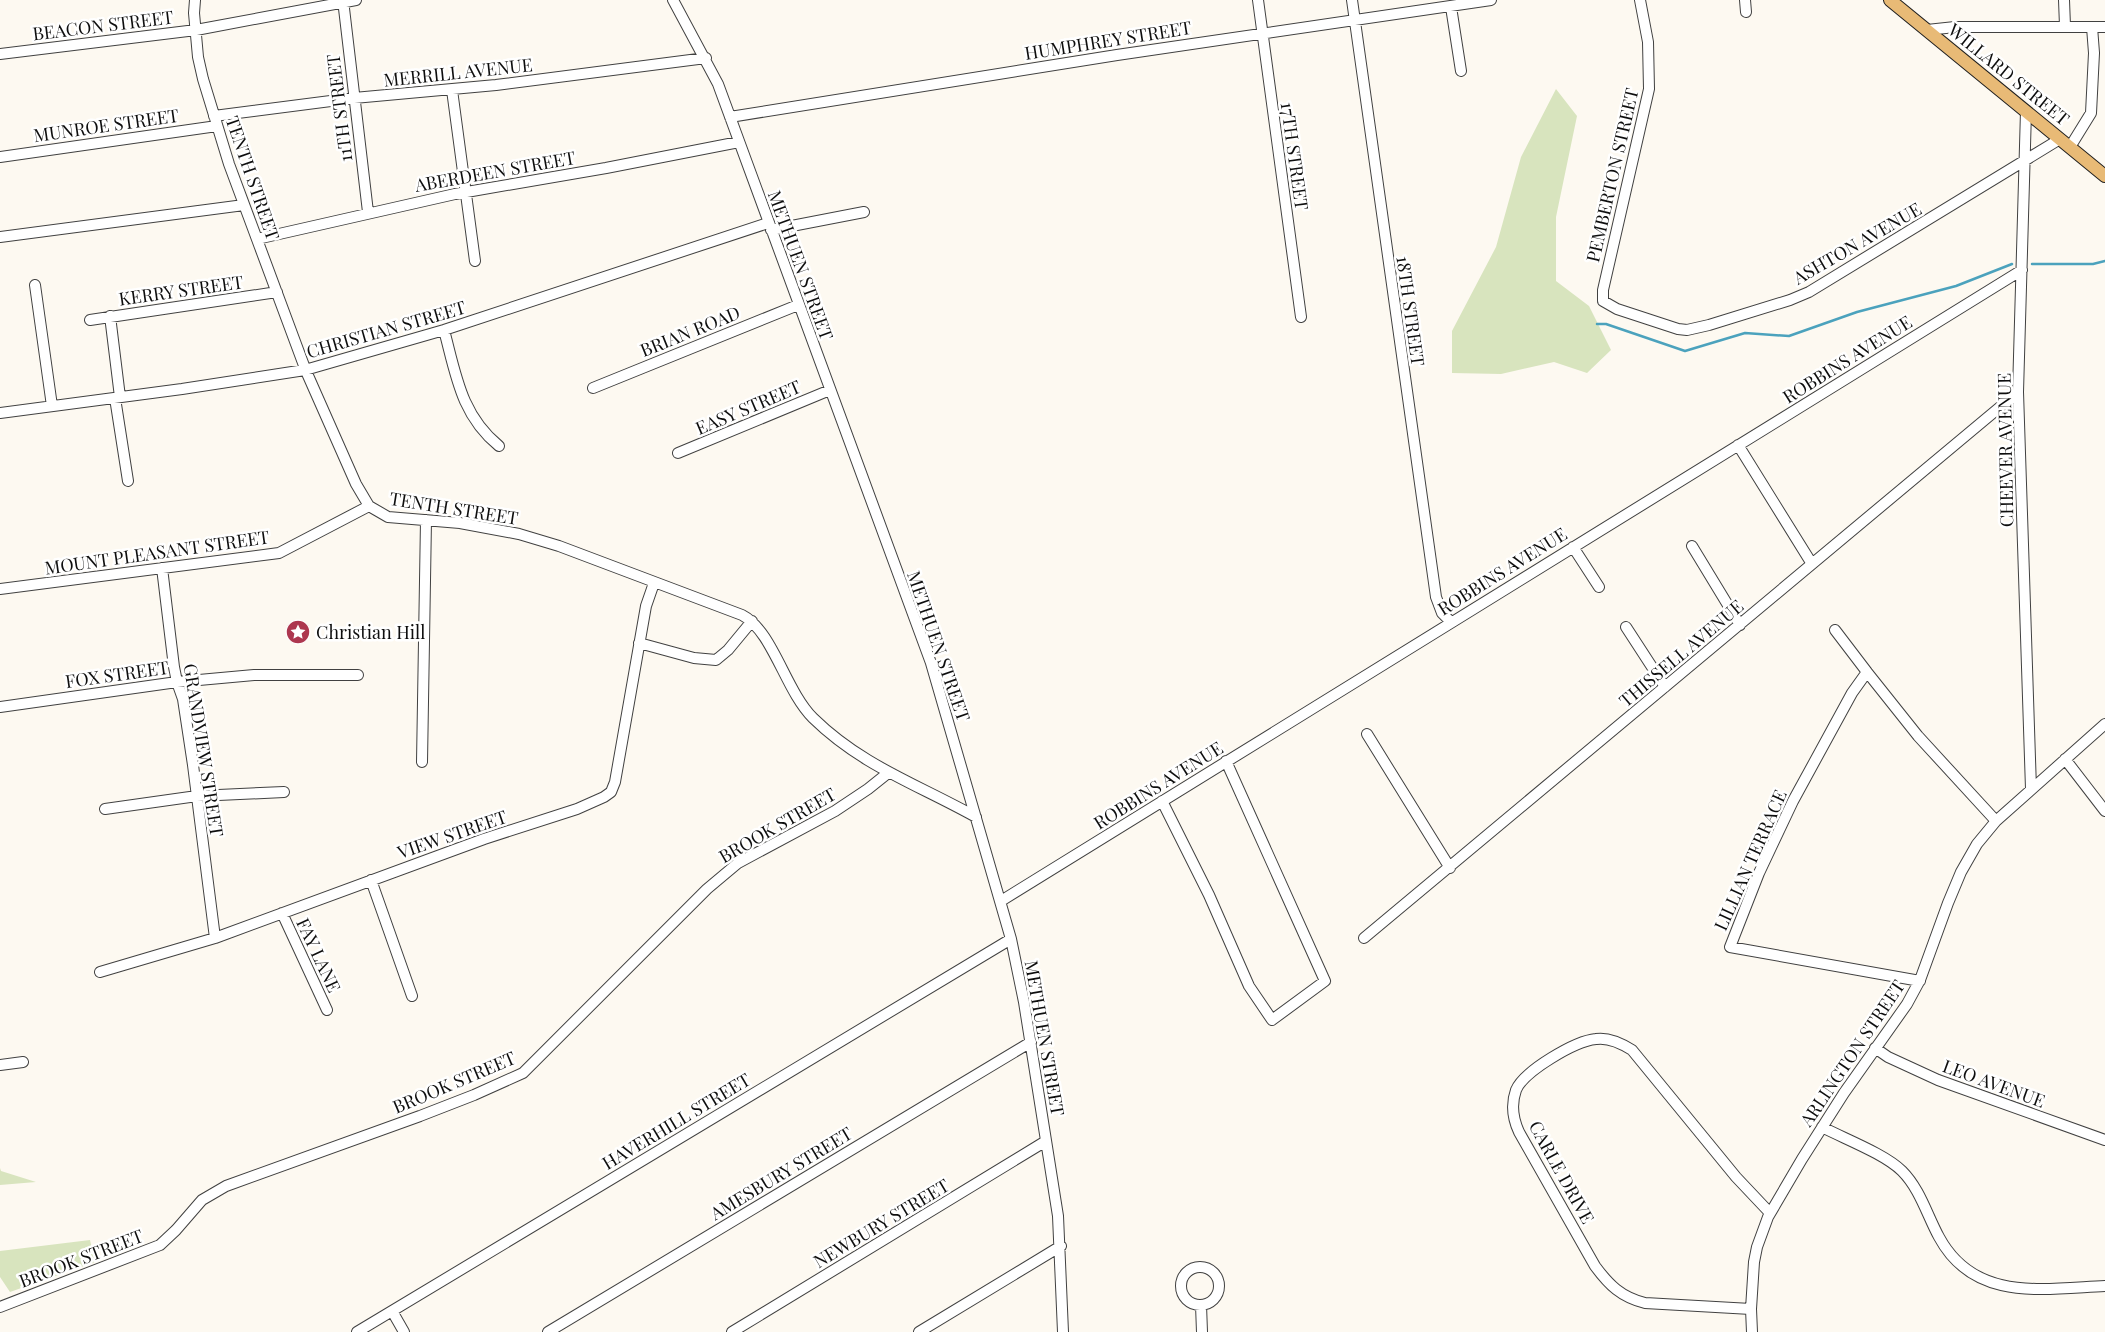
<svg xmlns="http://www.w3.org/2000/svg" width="2105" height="1332" font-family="'Playfair Display',serif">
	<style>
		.green { fill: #d8e4be }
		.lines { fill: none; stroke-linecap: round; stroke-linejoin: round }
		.stream { stroke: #4ba2bd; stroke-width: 2.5 }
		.minor-casing { stroke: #414141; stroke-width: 12 }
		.major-casing { stroke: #1f1f1f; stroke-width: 14 }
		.minor { stroke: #fff; stroke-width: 10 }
		.major { stroke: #e8ba76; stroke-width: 12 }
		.labels { text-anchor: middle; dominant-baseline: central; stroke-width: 5; stroke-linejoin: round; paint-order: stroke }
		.street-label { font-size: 18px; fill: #0e0e0e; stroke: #fff }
		.poi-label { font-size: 18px; fill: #0e0e0e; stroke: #fff; text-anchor: start }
	</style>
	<rect width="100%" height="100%" fill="#fdf9f1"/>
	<!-- green -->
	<path class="green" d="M1556 89 1577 116 1556 217V281L1589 306 1611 350 1587 373 1554 362 1501 374 1452 373V331L1496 247 1521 157Z
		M0 1168 1 1171 36 1182 0 1185Z
		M90 1240 95 1262 10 1292 0 1277V1251Z"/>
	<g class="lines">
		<!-- stream -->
		<path class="stream" d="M2032 264H2093L2105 261
			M1597 324H1606L1685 351 1745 333 1789 336 1857 312 1956 286 2012 264"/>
		<!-- minor casing -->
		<g class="minor-casing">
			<path id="minor" d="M195 0 194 13 198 57 203 79 229 164 306 371 356 484 369 506 388 517 460 523 519 534 559 546 742 615C773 631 785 690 813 718 862 766 917 784 976 817
				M343 0 368 212
				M673 0 718 84 931 663 1011 939 1024 1002 1058 1216 1063 1332
				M1258 0 1301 317
				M1352 0 1436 597 1442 613 1451 622
				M1640 0 1648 42 1649 89 1603 290V301L1617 309 1678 329 1687 330 1709 325 1790 300 1809 292 2060 139
				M1745 0 1746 12
				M2064 0 2065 26
				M1451 7 1461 71
				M1927 30 1955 27H2105
				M0 54 196 30 356 0
				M452 90 475 261
				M2026 111 2018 392 2031 789
				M214 116 354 98 496 85 706 58
				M730 117 1117 55 1491 0
				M2070 147 2091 113 2094 53 2092 27
				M0 157 217 126
				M771 230 864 212
				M0 237 244 205
				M257 239 455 194 606 168 739 142
				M35 285 52 406
				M110 316 120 397
				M90 320 277 292
				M444 330C456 375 461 415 499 446
				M593 388 798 305
				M115 398 128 481
				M0 413 182 389 305 370 444 330 768 223
				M1738 445 1812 564
				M678 453 830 390
				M1692 546 1740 625
				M1573 547 1599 587
				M162 568 174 667 177 682 183 699 193 765 215 938
				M0 589 279 553 369 506
				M1626 627 1665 687
				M1835 630 1867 672
				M639 643 694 658 716 660 728 650 752 621
				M0 707 177 682 254 675H358
				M1367 734 1450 868
				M2065 759 2105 811
				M422 762 426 520
				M1162 801 1209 895 1249 986 1272 1020 1325 981 1226 761
				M105 809 197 796 284 792
				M371 880 412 996
				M1001 901 2022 270
				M282 913 327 1010
				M1364 938 2018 392
				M100 972 215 938 484 839 577 809 604 797 611 792 615 782 646 606 654 583
				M1920 981 1730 947 1759 873 1793 801 1852 693 1867 672 1918 736 1996 821
				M1875 1048 1888 1057 1938 1080 2105 1140
				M0 1065 23 1062
				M1822 1127C1845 1139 1885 1154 1902 1171 1920 1189 1927 1215 1939 1237 1974 1302 2042 1289 2105 1286
				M1181 1286a19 19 0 1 1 38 0a19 19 0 1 1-38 0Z
				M1201 1305 1202 1332
				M0 1307 160 1245 176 1230 202 1200 226 1186 420 1116 474 1095 523 1073 707 889 738 863 835 811 868 789 888 773
				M1751 1309 1645 1303C1621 1297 1609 1285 1595 1266L1519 1132C1513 1119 1511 1104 1516 1090 1524 1071 1575 1041 1596 1039 1609 1037 1621 1043 1632 1050L1736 1177 1770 1213
				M392 1311 404 1332
				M357 1332 1011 939
				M548 1332 1031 1042
				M732 1332 1046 1141
				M919 1332 1061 1246
				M1752 1332 1751 1309 1754 1262 1757 1247 1768 1217 1802 1159 1844 1093 1907 1004 1920 980 1948 903 1961 872 1977 844 1996 821 2105 724"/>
		</g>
		<!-- major casing -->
		<g class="major-casing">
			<path id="major" d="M1890 0 2105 176"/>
		</g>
		<!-- minor -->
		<use href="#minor" class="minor"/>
		<!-- major -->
		<use href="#major" class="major"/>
	</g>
	<!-- icons -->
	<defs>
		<g id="sight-disc" transform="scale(1.25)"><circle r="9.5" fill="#ad374f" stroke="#fff"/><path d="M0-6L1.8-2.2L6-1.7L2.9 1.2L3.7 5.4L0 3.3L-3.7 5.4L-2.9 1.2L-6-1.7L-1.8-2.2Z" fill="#fff"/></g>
	</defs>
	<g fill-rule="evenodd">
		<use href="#sight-disc" x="298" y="632"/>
	</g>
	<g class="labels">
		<!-- street labels -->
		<g class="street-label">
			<text transform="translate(103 25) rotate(-7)">BEACON STREET</text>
			<text transform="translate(1108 40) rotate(-9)">HUMPHREY STREET</text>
			<text transform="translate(458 72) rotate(-6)">MERRILL AVENUE</text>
			<text transform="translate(2009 74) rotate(39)">WILLARD STREET</text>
			<text transform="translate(339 108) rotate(-97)">11TH STREET</text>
			<text transform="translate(106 125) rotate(-8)">MUNROE STREET</text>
			<text transform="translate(1295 156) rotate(82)">17TH STREET</text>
			<text transform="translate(495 171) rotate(-10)">ABERDEEN STREET</text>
			<text transform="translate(1612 175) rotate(-77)">PEMBERTON STREET</text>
			<text transform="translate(253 178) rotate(71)">TENTH STREET</text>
			<text transform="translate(1857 243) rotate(-30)">ASHTON AVENUE</text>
			<text transform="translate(801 265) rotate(70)">METHUEN STREET</text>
			<text transform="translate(181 290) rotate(-8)">KERRY STREET</text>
			<text transform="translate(1411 311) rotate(82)">18TH STREET</text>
			<text transform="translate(386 329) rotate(-16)">CHRISTIAN STREET</text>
			<text transform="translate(690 331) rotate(-22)">BRIAN ROAD</text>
			<text transform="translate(1847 359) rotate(-32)">ROBBINS AVENUE</text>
			<text transform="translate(748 407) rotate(-23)">EASY STREET</text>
			<text transform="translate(2005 450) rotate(-91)">CHEEVER AVENUE</text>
			<text transform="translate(454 508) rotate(9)">TENTH STREET</text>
			<text transform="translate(157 552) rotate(-8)">MOUNT PLEASANT STREET</text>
			<text transform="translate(1502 571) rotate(-32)">ROBBINS AVENUE</text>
			<text transform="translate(939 646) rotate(71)">METHUEN STREET</text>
			<text transform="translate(1681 653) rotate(-40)">THISSELL AVENUE</text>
			<text transform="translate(117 674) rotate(-8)">FOX STREET</text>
			<text transform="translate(204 750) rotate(81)">GRANDVIEW STREET</text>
			<text transform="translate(1158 785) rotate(-32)">ROBBINS AVENUE</text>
			<text transform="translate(777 825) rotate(-30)">BROOK STREET</text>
			<text transform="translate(452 834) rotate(-19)">VIEW STREET</text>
			<text transform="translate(1750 860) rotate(-66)">LILLIAN TERRACE</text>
			<text transform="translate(319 955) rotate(65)">FAY LANE</text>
			<text transform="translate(1045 1038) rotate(80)">METHUEN STREET</text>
			<text transform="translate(1852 1053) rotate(-56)">ARLINGTON STREET</text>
			<text transform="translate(454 1082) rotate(-23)">BROOK STREET</text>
			<text transform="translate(1994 1083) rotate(20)">LEO AVENUE</text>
			<text transform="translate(676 1121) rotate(-31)">HAVERHILL STREET</text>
			<text transform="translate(1562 1172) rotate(61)">CARLE DRIVE</text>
			<text transform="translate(781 1173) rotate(-31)">AMESBURY STREET</text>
			<text transform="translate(881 1223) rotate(-31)">NEWBURY STREET</text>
			<text transform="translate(81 1258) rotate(-21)">BROOK STREET</text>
		</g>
		<!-- poi labels -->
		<g class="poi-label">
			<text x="316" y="632">Christian Hill</text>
		</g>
	</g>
</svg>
